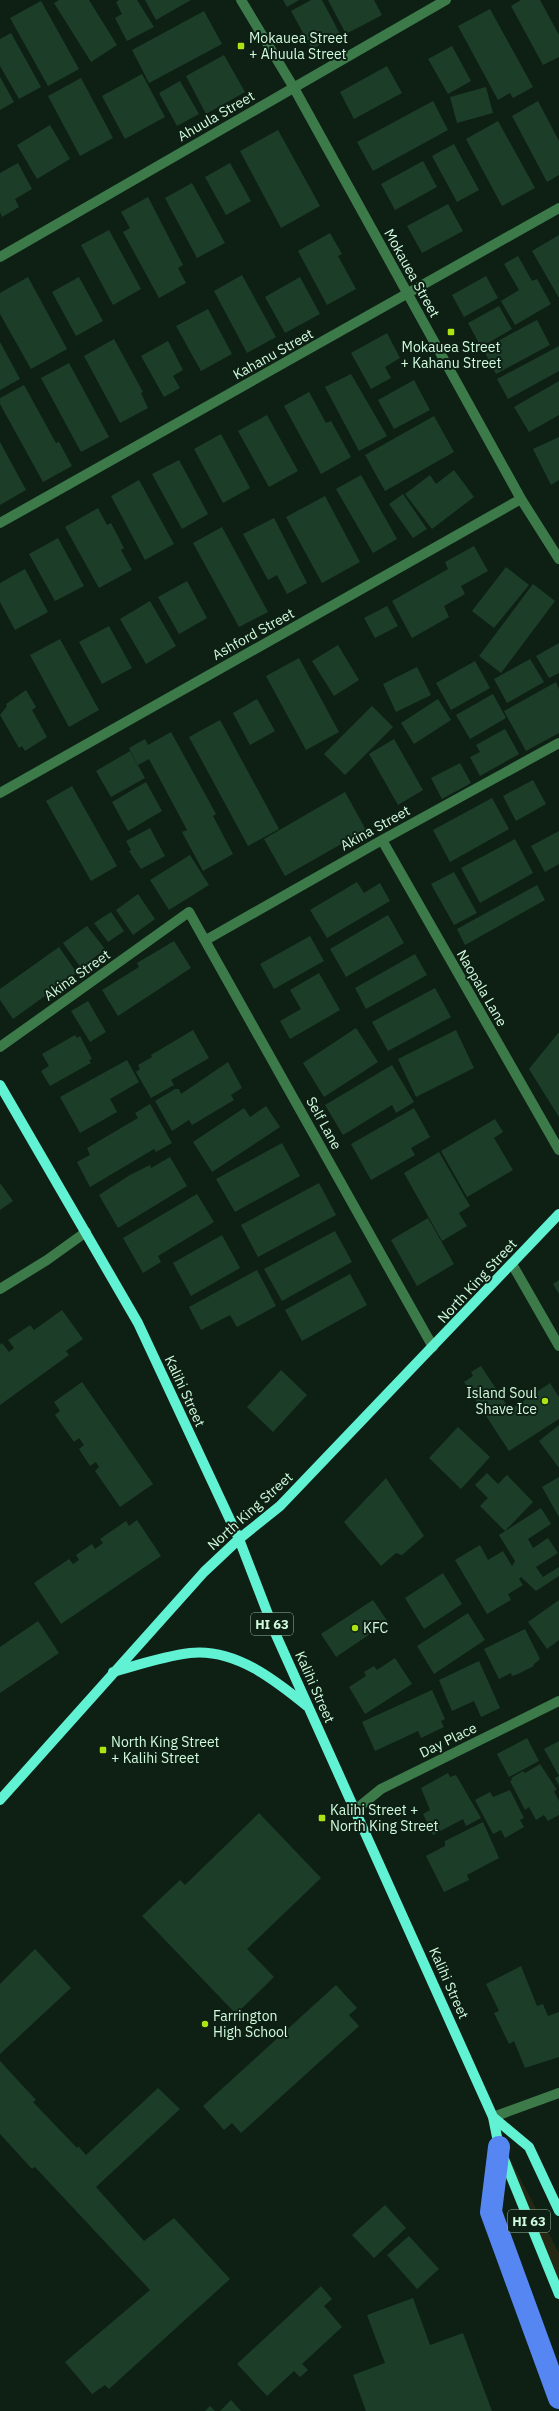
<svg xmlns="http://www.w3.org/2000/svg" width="559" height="2411" font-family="'IBM Plex Sans',sans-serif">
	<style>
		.green { fill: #252812 }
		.building { fill: #1c3e29 }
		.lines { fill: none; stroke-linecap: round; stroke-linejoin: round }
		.minor { stroke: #3d7a4a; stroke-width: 10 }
		.major { stroke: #61f2d4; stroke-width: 10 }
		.highway { stroke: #5686f1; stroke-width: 22 }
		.poi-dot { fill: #ace413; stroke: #0e1f14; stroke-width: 1.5 }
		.labels { text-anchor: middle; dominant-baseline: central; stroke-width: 4; stroke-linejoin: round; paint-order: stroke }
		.shield { fill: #0e1f14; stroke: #96b9a1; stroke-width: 1 }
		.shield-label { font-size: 13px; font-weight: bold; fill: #d0fbdd }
		.poi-label { font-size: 14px; fill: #d0fbdd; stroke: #0e1f14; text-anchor: start }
		.street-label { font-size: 14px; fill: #d0fbdd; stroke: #0e1f14 }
	</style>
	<rect width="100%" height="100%" fill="#0e1f14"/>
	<!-- green -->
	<path class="green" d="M503 2145 559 2253V2301L500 2159Z"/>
	<!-- building -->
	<path class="building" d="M59 0H89L117 45 91 62 54 3Z
		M119 0H137L154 27 127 41 115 18 122 14 116 2Z
		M145 0H191L156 20Z
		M283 0H299L287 7Z
		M311 0H322L340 34 312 49 291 11Z
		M328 0H374L382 15 346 34Z
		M521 0H540L559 35V57L543 65 511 6Z
		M41 1 79 69 48 86 10 18Z
		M490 9 533 87 513 98 510 93 498 100 458 26Z
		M204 11 222 44 149 83 132 50Z
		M11 33 41 87 19 99 0 66V39Z
		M452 46 471 81 448 94 428 59Z
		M224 55 245 92 206 114 186 76Z
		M387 66 402 93 354 119 340 92Z
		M142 74 165 117 125 139 102 96Z
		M0 77 14 102 0 110Z
		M81 78 113 138 80 156 48 96Z
		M180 81 199 114 177 126 159 93Z
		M486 87 493 113 457 123 450 97Z
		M433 101 448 130 373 171 357 142Z
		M538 101 559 141V175L547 182 512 116Z
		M498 121 535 188 502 206 466 139Z
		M50 125 70 159 37 179 17 145Z
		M278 130 320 206 281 228 240 151Z
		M454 144 479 190 457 202 432 156Z
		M423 161 437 187 395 210 381 184Z
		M18 163 32 189 15 199 19 207 2 217 0 212V173Z
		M230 163 251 201 226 215 205 177Z
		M192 183 225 243 197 258 165 198Z
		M148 197 183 265 178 268 186 283 159 298 123 232 130 228 121 212Z
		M448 204 463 231 422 253 407 226Z
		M109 230 141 289 113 305 81 245Z
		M330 233 342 254 338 256 356 289 327 305 298 251Z
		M559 235V298L532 251Z
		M518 256 532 281 537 279 551 304 515 325 501 301 519 290 504 264Z
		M242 275 276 337 247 353 214 291Z
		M486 276 498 298 464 317 452 295Z
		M28 277 67 349 31 369 0 314V293Z
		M79 277 103 321 76 336 52 292Z
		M300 277 320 314 285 333 265 297Z
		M499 306 512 329 481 347 468 323Z
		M208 309 232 354 201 371 176 326Z
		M537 320 550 345 496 374 483 349Z
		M387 333 400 358 385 367 391 378 371 389 351 353Z
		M114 339 143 392 141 393 148 408 120 423 84 356Z
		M168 341 183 370 173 376 180 388 164 397 141 356Z
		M0 342 20 379 0 390Z
		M559 346V371L508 399 497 379Z
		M69 363 109 437 81 452 41 378Z
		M351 374 387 436 359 451 325 387Z
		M414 380 430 410 394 429 378 400Z
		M559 381V415L529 432 514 407Z
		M24 385 56 443 59 442 72 466 43 482 0 404V398Z
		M309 392 326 423 331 421 351 457 321 474 284 406Z
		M267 415 298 471 269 487 238 431Z
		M434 416 454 452 385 491 365 455Z
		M221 434 250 488 223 503 194 449Z
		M559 437V480L551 485 533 449Z
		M0 442 26 490 0 505Z
		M179 460 208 514 182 529 152 474Z
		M454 470 474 497 432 529 405 494 430 475 436 484Z
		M361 475 397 539 373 553 336 489Z
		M139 480 174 544 145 560 111 496Z
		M403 494 427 529 413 538 389 504Z
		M325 496 360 562 322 583 286 517Z
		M98 508 107 525 111 523 124 548 121 550 132 570 99 588 65 527Z
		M274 518 307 583 287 594 277 575 268 580 243 534Z
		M222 527 268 612 239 627 193 543Z
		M58 538 84 586 55 601 29 554Z
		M474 546 488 571 461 586 465 594 444 606 449 617 412 638 392 601 448 569 445 562Z
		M506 567 529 585 494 628 472 611Z
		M25 569 48 612 15 630 0 602V583Z
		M187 581 207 618 179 634 158 597Z
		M533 584 555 601 501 673 479 656Z
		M150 601 176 646 146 664 120 619Z
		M387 606 398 626 375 638 364 618Z
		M109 626 132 668 102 684 79 642Z
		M60 639 99 710 69 727 30 655Z
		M559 643V673L549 678 536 656Z
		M338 645 359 680 334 696 312 661Z
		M299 658 339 732 306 750 266 676Z
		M530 659 544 682 507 703 494 679Z
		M475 661 490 688 451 710 436 683Z
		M417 667 431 695 396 712 383 684Z
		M556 682 559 689V733L526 751 504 711Z
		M26 690 36 707 32 710 47 737 25 751 22 746 19 748 0 715 7 706 6 704Z
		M493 694 506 718 470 739 456 715Z
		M257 699 275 731 250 745 233 713Z
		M438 699 451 720 414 744 401 723Z
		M372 706 393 727 345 775 324 754Z
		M220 720 279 829 248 846 189 737Z
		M505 729 519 754 480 776 470 757 480 752 476 745Z
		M171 732 216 814 213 816 233 854 203 871 182 832 187 830 149 759 138 765 129 748 145 739 148 745Z
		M394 739 423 790 398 805 369 754Z
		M130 751 145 778 111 797 96 771Z
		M460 763 471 783 442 799 431 778Z
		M533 780 546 804 516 821 503 796Z
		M146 782 162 811 128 831 112 802Z
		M72 786 117 866 91 881 46 801Z
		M345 792 366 830 285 876 264 839Z
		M492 798 509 829 450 862 433 830Z
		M150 828 165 856 141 869 129 851 131 850 126 841Z
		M559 831V864L545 872 531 846Z
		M515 839 533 873 480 903 461 868Z
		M190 855 209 885 169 910 150 880Z
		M454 872 477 913 454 925 431 884Z
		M357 882 364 893 380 883 390 901 327 938 310 910Z
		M537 885 545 900 465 945 457 929Z
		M138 894 155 919 133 935 116 910Z
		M111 912 124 931 108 942 94 923Z
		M388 915 404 943 346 977 330 949Z
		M87 926 105 949 81 968 63 943Z
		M310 936 324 961 274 989 260 964Z
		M174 941 191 968 118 1016 102 990 139 967 137 963Z
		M59 947 77 973 13 1019 0 1000V989Z
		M415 954 427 975 366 1009 355 988Z
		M319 973 340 1010 290 1039 280 1021 301 1009 290 990Z
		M435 988 451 1017 388 1051 372 1022Z
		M88 1001 106 1032 90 1042 71 1011Z
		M356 1028 378 1062 324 1097 303 1063Z
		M193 1030 209 1058 171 1080 174 1085 151 1098 136 1072 140 1069 138 1065 152 1057 151 1055Z
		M456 1030 474 1068 416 1097 398 1059Z
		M559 1032V1117L529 1069Z
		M75 1035 77 1038 80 1036 92 1059 89 1060 91 1063 50 1086 41 1071 49 1066 42 1054Z
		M127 1060 139 1082 110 1099 117 1112 80 1133 60 1097Z
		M228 1062 242 1088 231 1095 234 1100 192 1125 189 1120 172 1131 155 1101 175 1089H179L181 1094Z
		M392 1065 414 1102 396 1113 392 1105 343 1135 325 1105Z
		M150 1104 172 1143 156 1152 154 1149 90 1187 77 1162 90 1155 87 1148 138 1118 135 1113Z
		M266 1106 280 1127 212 1172 193 1142 244 1108 250 1117Z
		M414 1108 430 1137 411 1148 415 1155 371 1180 351 1144Z
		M495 1119 503 1132 494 1138 513 1170 467 1197 441 1151Z
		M282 1143 300 1176 235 1212 216 1179Z
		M439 1152 470 1206 459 1213 467 1226 442 1241 404 1173Z
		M170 1157 187 1186 118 1228 99 1195 130 1175 150 1165 151 1168Z
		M0 1183 13 1201 0 1210Z
		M319 1183 336 1215 258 1257 241 1225Z
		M197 1194 214 1222 158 1256 161 1262 143 1273 123 1238Z
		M428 1218 454 1264 417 1286 391 1240Z
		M335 1231 352 1262 282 1301 264 1269Z
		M222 1235 240 1268 191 1296 173 1263Z
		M257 1270 276 1306 237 1327 230 1315 201 1330 189 1307Z
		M350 1274 367 1305 302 1341 285 1310Z
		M559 1280V1294L553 1284Z
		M62 1310 83 1339 66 1351 69 1355 0 1405V1345L2 1343 9 1352 14 1348 8 1340 30 1325 34 1330Z
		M481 1366 510 1410 550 1383 559 1397V1419L509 1451 464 1382 473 1376 471 1372Z
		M281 1370 307 1395 273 1432 247 1407Z
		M82 1382 153 1484 120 1507 95 1471 99 1467 96 1462 90 1466 79 1449 84 1445 79 1438 74 1442 55 1415 60 1411 54 1402Z
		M559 1425V1468L539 1441Z
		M458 1427 490 1457 461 1489 429 1458Z
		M487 1473 498 1484 507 1475 533 1502 505 1531 480 1506 488 1498 475 1485Z
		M559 1477V1517L542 1487Z
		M386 1478 424 1536 402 1555 396 1553 381 1566 344 1522Z
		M541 1508 551 1524 528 1539 533 1548 548 1538 558 1553 536 1567 543 1577 559 1567V1576L536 1591 521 1577 519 1579 523 1585 508 1594 511 1600 487 1614 455 1560 480 1545 488 1560 503 1551 512 1566 515 1561 499 1535Z
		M137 1520 161 1556 61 1624 34 1583 69 1559 73 1564 79 1560 76 1555 92 1544 95 1549 103 1543 100 1539 126 1521 129 1526Z
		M443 1573 462 1604 424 1629 405 1598Z
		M373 1600 388 1622 336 1657 321 1634Z
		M559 1600V1640L547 1649 528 1622Z
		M468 1613 485 1640 434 1674 417 1646Z
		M38 1621 59 1653 0 1693V1647Z
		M525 1629 540 1659 533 1665 534 1666 518 1674 512 1676 511 1673 499 1679 484 1649Z
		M395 1658 412 1684 365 1714 349 1687 366 1676 364 1672 374 1666 377 1670Z
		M479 1661 500 1708 481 1717 474 1701 452 1711 439 1680Z
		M432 1690 445 1719 441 1721 444 1727 421 1738 418 1731 375 1751 362 1722Z
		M527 1738 539 1761 509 1777 497 1754Z
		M559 1741V1786L555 1778 559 1776 544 1749Z
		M540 1764 557 1790 554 1791 559 1801V1815L548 1821 544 1815 536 1820 529 1807 525 1810 510 1781 512 1780 511 1778 523 1771 525 1773Z
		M448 1773 450 1777 456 1775 481 1818 466 1826 463 1819 433 1835 423 1814 430 1810 421 1788Z
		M510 1790 524 1818 520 1820 524 1827 505 1838 501 1830 493 1834 475 1800 490 1792 493 1797Z
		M259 1813 321 1878 247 1949 274 1977 236 2014 142 1916 180 1880 185 1885Z
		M483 1822 499 1858 467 1875 469 1880 444 1892 426 1856 445 1846V1841Z
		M35 1949 71 1988 0 2054V1984Z
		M521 1966 537 2006 543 2004 548 2016 559 2012V2057L525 2068 514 2041 509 2044 494 2013 499 2011 486 1984Z
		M336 1985 357 2008 349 2015 359 2026 241 2133 232 2123 224 2130 203 2106Z
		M0 2061 36 2100 33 2102 77 2148 78 2146 86 2155 158 2088 180 2109 96 2187 144 2241 174 2218 230 2279 109 2389 105 2385 92 2394 65 2362 150 2290 35 2167 32 2169 0 2134Z
		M385 2205 406 2228 374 2258 352 2235Z
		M409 2236 439 2269 417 2289 387 2255Z
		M321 2286 332 2299 324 2306 342 2327 302 2364 308 2370 300 2377 294 2371 267 2396 237 2364Z
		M413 2298 430 2345 463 2333 492 2411H366L353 2375 385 2363 367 2315Z
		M231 2400 241 2411H220Z
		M210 2406 215 2411H205Z"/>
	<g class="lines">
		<!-- minor -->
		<path class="minor" d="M241 0 294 88 521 499 559 559
			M0 257 446 0
			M0 523 559 208
			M0 793 521 499
			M382 840 559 1150
			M206 940 382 840 559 743
			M0 1047 189 912 433 1347
			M512 1264 559 1346
			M0 1289 47 1260 86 1232
			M354 1811 381 1789 559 1701
			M493 2117 559 2093"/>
		<!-- major -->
		<path class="major" d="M0 1085 138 1323 239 1539 276 1635 493 2117 499 2147 559 2294
			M113 1672C138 1665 164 1656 190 1653 235 1648 275 1680 307 1706
			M0 1800 204 1572 239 1539 280 1506 559 1214
			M493 2117 529 2147 559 2211"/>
		<!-- highway -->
		<path class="highway" d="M499 2147 491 2212 559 2398"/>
	</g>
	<!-- markers -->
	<g class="poi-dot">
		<rect x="237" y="42" width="8" height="8" rx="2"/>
		<rect x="447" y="328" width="8" height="8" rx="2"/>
		<circle cx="545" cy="1401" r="4"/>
		<circle cx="355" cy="1628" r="4"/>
		<rect x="99" y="1746" width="8" height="8" rx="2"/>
		<rect x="318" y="1814" width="8" height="8" rx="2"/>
		<circle cx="205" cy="2024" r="4"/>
	</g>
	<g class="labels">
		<!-- shield labels -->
		<g class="shield">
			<rect x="251" y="1613" width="42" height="22" rx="3"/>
			<rect x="508" y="2210" width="42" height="22" rx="3"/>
		</g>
		<g class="shield-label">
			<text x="272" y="1624">HI 63</text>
			<text x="529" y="2221">HI 63</text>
		</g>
		<!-- poi labels -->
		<g class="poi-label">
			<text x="249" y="38">Mokauea Street<tspan x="249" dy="16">+ Ahuula Street</tspan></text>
			<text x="451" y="347" text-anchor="middle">Mokauea Street<tspan x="451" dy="16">+ Kahanu Street</tspan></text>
			<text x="537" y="1393" text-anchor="end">Island Soul<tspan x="537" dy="16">Shave Ice</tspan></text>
			<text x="363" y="1628">KFC</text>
			<text x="111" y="1742">North King Street<tspan x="111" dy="16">+ Kalihi Street</tspan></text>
			<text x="330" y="1810">Kalihi Street +<tspan x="330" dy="16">North King Street</tspan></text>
			<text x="213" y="2016">Farrington<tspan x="213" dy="16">High School</tspan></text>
		</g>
		<!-- street labels -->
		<g class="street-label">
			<text transform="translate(216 116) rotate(-30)">Ahuula Street</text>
			<text transform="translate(412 273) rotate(61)">Mokauea Street</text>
			<text transform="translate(273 354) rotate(-29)">Kahanu Street</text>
			<text transform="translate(253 634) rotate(-29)">Ashford Street</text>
			<text transform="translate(375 828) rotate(-29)">Akina Street</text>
			<text transform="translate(77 975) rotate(-35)">Akina Street</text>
			<text transform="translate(482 988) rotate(60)">Naopala Lane</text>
			<text transform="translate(324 1123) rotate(61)">Self Lane</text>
			<text transform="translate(477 1281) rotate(-47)">North King Street</text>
			<text transform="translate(185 1391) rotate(65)">Kalihi Street</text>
			<text transform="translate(250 1511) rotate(-42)">North King Street</text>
			<text transform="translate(315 1687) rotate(66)">Kalihi Street</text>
			<text transform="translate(448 1740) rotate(-26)">Day Place</text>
			<text transform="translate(449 1983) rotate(66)">Kalihi Street</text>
		</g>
	</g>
</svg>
